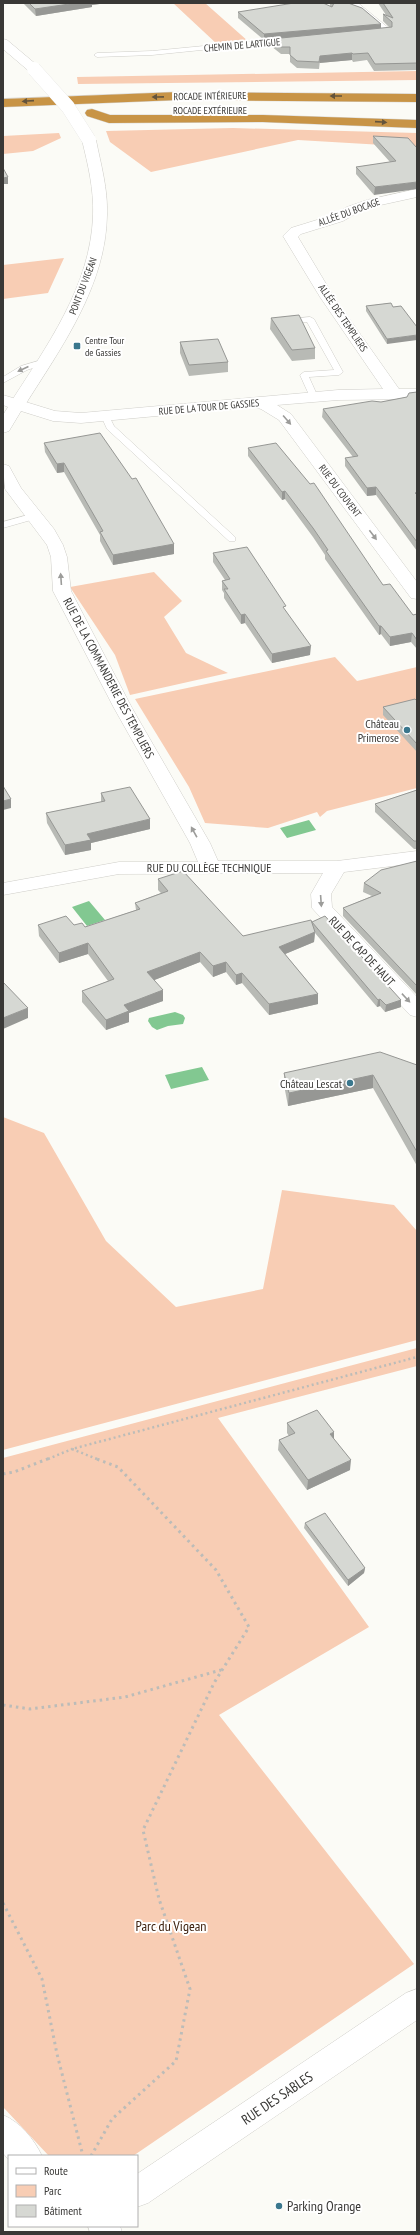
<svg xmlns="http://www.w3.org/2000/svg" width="420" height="2235" font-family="'PT Sans Narrow',sans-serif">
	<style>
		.green { fill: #f8cdb4 }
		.water { fill: #82c891 }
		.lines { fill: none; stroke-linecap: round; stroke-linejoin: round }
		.service-casing { stroke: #cfcec9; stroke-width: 1 }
		.minor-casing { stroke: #cfcec9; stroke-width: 1 }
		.tertiary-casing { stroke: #cfcec9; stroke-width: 1 }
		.motorway-casing { stroke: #d7d7d7; stroke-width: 1 }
		.path-far1 { stroke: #bcbcb8; stroke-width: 2.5; stroke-dasharray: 2 3; stroke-linecap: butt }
		.path { stroke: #bcbcb8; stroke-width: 3; stroke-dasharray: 2.5 4; stroke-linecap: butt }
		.service { fill: #fff; fill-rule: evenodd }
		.minor { fill: #fff; fill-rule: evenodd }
		.tertiary { fill: #fff; fill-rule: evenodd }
		.motorway { fill: #c89446; fill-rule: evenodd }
		.tertiary-bridge-casing { stroke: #cfcec9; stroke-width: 14; stroke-linecap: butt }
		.tertiary-bridge { stroke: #fff; stroke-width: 14 }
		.wall { fill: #b8bab5 }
		.shaded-wall { fill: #969794 }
		.building { fill: #d6d8d3; stroke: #969794 }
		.oneway { fill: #64543b }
		.oneway2 { fill: #9c9c9a }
		.poi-dot { fill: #3a778d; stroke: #fff; stroke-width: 1.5 }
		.labels { text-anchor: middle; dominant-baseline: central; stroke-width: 4; stroke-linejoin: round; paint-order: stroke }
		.far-street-label { font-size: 10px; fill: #393836; stroke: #fff }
		.far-poi-label { font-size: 10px; fill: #393836; stroke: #fff; text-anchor: start }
		.street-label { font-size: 12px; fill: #393836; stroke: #fff }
		.poi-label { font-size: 12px; fill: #393836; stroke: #fff; text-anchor: end }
		.near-park-label { font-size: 14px; fill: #3e210e; stroke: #fff }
		.near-street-label { font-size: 14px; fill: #393836; stroke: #fff }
		.near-poi-label { font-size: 14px; fill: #393836; stroke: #fff; text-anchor: start }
	</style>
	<rect width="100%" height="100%" fill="#fbfbf6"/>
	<!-- green -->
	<path class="green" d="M173 3H205L249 42 218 45Z
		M417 71V80L78 84 77 77Z
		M233 128 417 133V147L298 140 151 172 110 142 106 131Z
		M59 133 61 138 33 151 3 154V136Z
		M64 258 48 293 3 299V265Z
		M154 572 182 601 164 617 186 653 228 673 130 695 115 655 70 587Z
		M335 657 357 681 417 667V788L327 811 320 817 317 812 268 828 205 823 189 787 135 699Z
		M3 1117 44 1133 106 1241 176 1307 263 1289 282 1190 394 1205 417 1231V1340L3 1450Z
		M417 1348V1366L218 1418 369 1627 219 1715 414 1964 133 2156H49L3 2107V1458Z"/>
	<!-- water -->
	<path class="water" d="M309 820 316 830 287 838 280 828Z
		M89 901 105 920 87 926 72 907Z
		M175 1012 183 1015 185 1018 183 1024 168 1026 157 1030 152 1027 148 1021 149 1018Z
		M202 1067 209 1080 171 1089 165 1075Z"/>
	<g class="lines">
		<!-- service casing -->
		<g class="service-casing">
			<path id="service" d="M351 3H358L391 30 390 34 378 35V33L385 31Z
				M288 38 290 39V41L152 55 97 57 94 55 97 53 152 51Z
				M310 317 314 319 343 372 339 375 309 377 318 397 314 400 310 397 300 375 304 372 334 370 307 322 290 323 286 321 290 319Z
				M45 359 49 361 48 363 27 370 3 383V377L21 366Z
				M105 413 108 414 114 426 235 537V541H229L107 429 101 416Z
				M35 513 40 516 38 518 3 528V522Z"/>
		</g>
		<!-- minor casing -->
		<g class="minor-casing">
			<path id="minor" d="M417 189V197L376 206 357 213 343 221 301 234 298 237 334 297 399 389H417V399L338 400 277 405 291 414 417 582V599L411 598 279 420 261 409 254 407 81 423 53 421 21 411 9 431 3 433V415L8 407 3 405V395L55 411 81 413 338 390 383 389 320 297 283 236 291 228 333 215 347 207 367 200Z
				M3 464 9 466 21 488 54 529 63 545 67 557 71 591 132 708 210 843 218 861H337L417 851V863L344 872 331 894 332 907 417 997V1017L410 1015 312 908 311 894 323 873 119 874 3 895V883L119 862H198L190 843 114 708 53 591 51 557 47 545 5 489Z
				M417 1989V2020L148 2203 137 2207V2174L406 1993Z
				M3 2115C20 2122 34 2139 42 2156H9V2160L3 2153Z
				M88 2226H120L122 2232H90Z"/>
		</g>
		<!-- tertiary casing -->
		<g class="tertiary-casing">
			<path id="tertiary" d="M3 39 7 40 38 66 40 69 38 72H30L3 49Z
				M89 136 96 140C101 165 108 189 107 215 106 286 61 348 25 405L23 408H11L9 405C46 347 91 286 93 215 94 189 88 165 82 140Z"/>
		</g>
		<!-- motorway casing -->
		<g class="motorway-casing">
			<path id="motorway" d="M178 92 417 94V102L178 100 3 107V99Z
				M92 109 110 115H263L417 120V128L263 122 109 123 87 116 85 113 87 110Z"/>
		</g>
		<!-- path-far1 -->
		<path class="path-far1" d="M48 1459 72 1449
			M97 1459 72 1449 417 1357"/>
		<!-- path -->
		<path class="path" d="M3 1474 14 1472 50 1458
			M3 1705 30 1709 125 1697 221 1670
			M3 1903 42 1979 57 2054 83 2156
			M91 2156 112 2119 176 2061 190 1989 159 1899 143 1830 214 1683 249 1627 216 1570 118 1467 94 1458"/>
		<!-- service -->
		<use href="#service" class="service"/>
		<!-- minor -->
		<use href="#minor" class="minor"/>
		<!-- tertiary -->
		<use href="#tertiary" class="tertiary"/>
		<!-- motorway -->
		<use href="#motorway" class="motorway"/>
		<!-- tertiary-bridge casing -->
		<g class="tertiary-bridge-casing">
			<path id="tertiary-bridge" d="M34 69 68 107 89 140"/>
		</g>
		<!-- tertiary-bridge -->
		<use href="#tertiary-bridge" class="tertiary-bridge"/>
	</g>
	<!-- wall -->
	<path class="wall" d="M23 3H107L92 5V7L36 16Z
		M330 3H348L381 28H390L383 21V14L386 15 378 3H417V70L374 71 367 60 353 62 352 60 319 63V69L297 68 290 62V54H281L271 46V39L264 40 238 18V12L330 6Z
		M373 136 417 148 374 195 356 174V167L390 162 373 143Z
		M391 303 387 344 366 311V306Z
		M271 318 315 348V359L292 361 270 329Z
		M180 342 228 362V372L189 376 180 353Z
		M417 392V551L376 495 367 496 345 466V458L353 457 322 417 323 409 381 402 407 397Z
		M44 443 174 544V554L113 565 100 541V535L64 472 57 473 45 452Z
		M248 448 413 615 417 614V649L411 642 390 646 381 634 379 635 325 559V555L313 537 285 499 282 500 248 456Z
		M213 553 286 611 310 655 272 663 245 623 241 624 224 598V593L222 590V581L225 580 213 562Z
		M417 701V752L383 715V707Z
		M417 790V849H414L375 812V804Z
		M101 793 150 829 91 843V850L65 855 47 823 46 813 101 802Z
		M417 861V995L343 916V908L372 896 363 892 364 883Z
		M158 879 243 936 312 922 401 1000V1007L385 1012 380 1006 377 1007 315 933 314 942 285 954 318 994V1004L269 1015 242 983 236 985 226 972 213 977 200 962 154 980 163 1001 129 1013V1022L106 1030 82 1002V991L108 981 88 954 59 963 39 936 38 925 85 927 136 910 135 903 161 893 158 890Z
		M417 1065V1166L373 1088 288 1106 284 1085V1073Z
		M287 1423 334 1439 350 1470 307 1490 278 1450 279 1440 289 1436 287 1433Z
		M305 1523 365 1568 364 1573 348 1586 304 1528Z"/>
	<!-- shaded-wall -->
	<path class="shaded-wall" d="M76 3H107L92 5V7L36 16 35 9Z
		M381 24V30L264 40V34Z
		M352 53V60L319 63V69L320 56Z
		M8 177V184H3V178Z
		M417 182V189L374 195 375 187Z
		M417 335V340L387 344V339Z
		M64 463V472L57 473V464Z
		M376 487V495L367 496V488Z
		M285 491V499L282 500V492Z
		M174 544V554L113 565V555Z
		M245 614V623L241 624V615Z
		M379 626H381V634L379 635Z
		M412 633 411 642 390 646V637Z
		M311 646 310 655 272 663V654Z
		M11 799V808L3 810V801Z
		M150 819V829L91 843V850L65 855V845L87 834Z
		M315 932 314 942 278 957 279 947Z
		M88 943V954L59 963V953Z
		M200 952V962L147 983V972Z
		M226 962V972L213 977V966Z
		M242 973V983L236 985V975Z
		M163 990V1001L129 1013V1022L106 1030V1020L124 1005Z
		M318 994V1004L269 1015V1004Z
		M380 999V1006L377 1007 378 1000Z
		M401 1000V1007L385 1012 386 1005Z
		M28 1008V1018L3 1029V1018Z
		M373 1075V1088L288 1106 289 1093Z
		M334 1432V1442L330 1434Z
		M351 1460 350 1470 307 1490 308 1480Z
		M365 1568 364 1573 348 1586V1580Z"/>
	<!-- building -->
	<path class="building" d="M29 3H76L35 9Z
		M294 3H323L332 7 334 3H348L362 8 381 24 264 34 238 12Z
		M383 3H417V63L375 64 368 53 353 54 352 53 320 56 319 62 297 61 290 55V47H281L271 39 392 27V22L383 14 393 18Z
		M373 136 408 138 417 148V182L375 187 356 167 396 161Z
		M3 168 8 177 3 178Z
		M391 303 393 307 401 306 417 327V335L387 339 366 306Z
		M299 315 315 348 292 350 271 318Z
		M218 339 228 362 189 365 180 342Z
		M417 392V492L415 493 417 495V542L376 487 367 488 345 458 358 456 323 409 372 401 381 402 407 397 409 393Z
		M100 433 132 479 136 478 174 544 113 555 100 532 103 531 64 463 57 464 44 443Z
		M276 443 310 484 314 483 383 585 390 584 413 615 417 614V640L412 633 390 637 381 626H379L326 551 328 550 313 528 285 491 282 492 248 448Z
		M247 547 286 606 283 607 311 646 272 654 245 614 241 615 224 589H228L222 581 230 579 213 553Z
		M415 699 417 701V744L383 707Z
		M3 786 11 799 3 801Z
		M130 787 150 819 87 834 91 840 65 845 46 813 105 801 101 793Z
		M417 790V841H414L375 804Z
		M417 861V986L343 908 381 893 364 883 381 870Z
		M183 871 243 936 311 920 315 932 279 947 318 994 269 1004 242 973 236 975 226 962 213 966 200 952 147 972 163 990 124 1005 129 1011 106 1020 82 991 114 979 88 943 59 953 38 925 66 916 74 925 82 923 85 927 140 909 135 903 168 891 158 879Z
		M325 916 401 1000 386 1005 380 999 378 1000 312 922Z
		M3 982 28 1008 3 1018Z
		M380 1052 417 1065V1152L373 1075 289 1093 284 1073Z
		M317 1410 334 1432 330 1434 351 1460 308 1480 279 1440 295 1433 287 1423Z
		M325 1513 365 1568 348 1580 305 1523Z"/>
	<!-- one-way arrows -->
	<defs><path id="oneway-solid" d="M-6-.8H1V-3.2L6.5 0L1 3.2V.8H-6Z"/></defs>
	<g class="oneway">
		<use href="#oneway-solid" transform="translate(336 96) rotate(-180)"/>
		<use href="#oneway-solid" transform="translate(158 97) rotate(179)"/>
		<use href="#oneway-solid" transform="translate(28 101) rotate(176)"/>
		<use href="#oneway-solid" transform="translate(381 122) rotate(4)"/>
	</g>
	<g class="oneway2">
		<use href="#oneway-solid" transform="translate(23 369) rotate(155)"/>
		<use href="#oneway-solid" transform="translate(287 420) rotate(49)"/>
		<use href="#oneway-solid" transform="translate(373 535) rotate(53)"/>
		<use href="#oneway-solid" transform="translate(61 579) rotate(-94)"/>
		<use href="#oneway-solid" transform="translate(194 832) rotate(-119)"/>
		<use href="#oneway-solid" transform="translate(321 901) rotate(86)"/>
		<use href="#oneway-solid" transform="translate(406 998) rotate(47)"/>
	</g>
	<!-- markers -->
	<g class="poi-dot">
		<rect x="73" y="342" width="8" height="8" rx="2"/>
		<circle cx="407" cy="730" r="4"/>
		<circle cx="350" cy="1083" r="4"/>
		<circle cx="279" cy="2206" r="4"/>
	</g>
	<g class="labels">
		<!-- far-street labels -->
		<g class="far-street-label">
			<text transform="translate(242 45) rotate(-5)">CHEMIN DE LARTIGUE</text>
			<text transform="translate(210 96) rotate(-1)">ROCADE INTÉRIEURE</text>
			<text x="210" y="110">ROCADE EXTÉRIEURE</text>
			<text transform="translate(349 212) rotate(-20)">ALLÉE DU BOCAGE</text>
			<text transform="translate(83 286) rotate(-69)">PONT DU VIGEAN</text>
			<text transform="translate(343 318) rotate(56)">ALLÉE DES TEMPLIERS</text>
			<text transform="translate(209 407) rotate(-5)">RUE DE LA TOUR DE GASSIES</text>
			<text transform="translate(340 491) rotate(53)">RUE DU COUVENT</text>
		</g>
		<!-- far-poi labels -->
		<g class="far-poi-label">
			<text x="85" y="340">Centre Tour<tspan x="85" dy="12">de Gassies</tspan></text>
		</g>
		<!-- street labels -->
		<g class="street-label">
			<text transform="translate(109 678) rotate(62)">RUE DE LA COMMANDERIE DES TEMPLIERS</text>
			<text x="209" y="867">RUE DU COLLÈGE TECHNIQUE</text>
			<text transform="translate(362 951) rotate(47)">RUE DE CAP DE HAUT</text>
		</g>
		<!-- poi labels -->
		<g class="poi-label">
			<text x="399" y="723">Château<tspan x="399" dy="14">Primerose</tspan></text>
			<text x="342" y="1083">Château Lescat</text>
		</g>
		<!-- near-park labels -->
		<g class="near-park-label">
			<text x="171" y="1926">Parc du Vigean</text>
		</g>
		<!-- near-street labels -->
		<g class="near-street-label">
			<text transform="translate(277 2098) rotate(-34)">RUE DES SABLES</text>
		</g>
		<!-- near-poi labels -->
		<g class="near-poi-label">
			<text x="287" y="2206">Parking Orange</text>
		</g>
	</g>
	<!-- border -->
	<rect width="420" height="2235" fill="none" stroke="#393836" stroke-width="8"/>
	<!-- legend -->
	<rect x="8" y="2155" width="130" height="72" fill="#ffffff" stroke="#b0afaf"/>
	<rect x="16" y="2168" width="20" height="6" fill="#ffffff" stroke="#b0afaf"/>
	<text x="44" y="2175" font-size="12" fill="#393836">Route</text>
	<rect x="16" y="2185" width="20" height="12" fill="#f8cdb4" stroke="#b0afaf"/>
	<text x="44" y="2195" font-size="12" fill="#393836">Parc</text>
	<rect x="16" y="2205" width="20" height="12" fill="#d6d8d3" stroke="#b0afaf"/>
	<text x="44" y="2215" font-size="12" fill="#393836">Bâtiment</text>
</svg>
